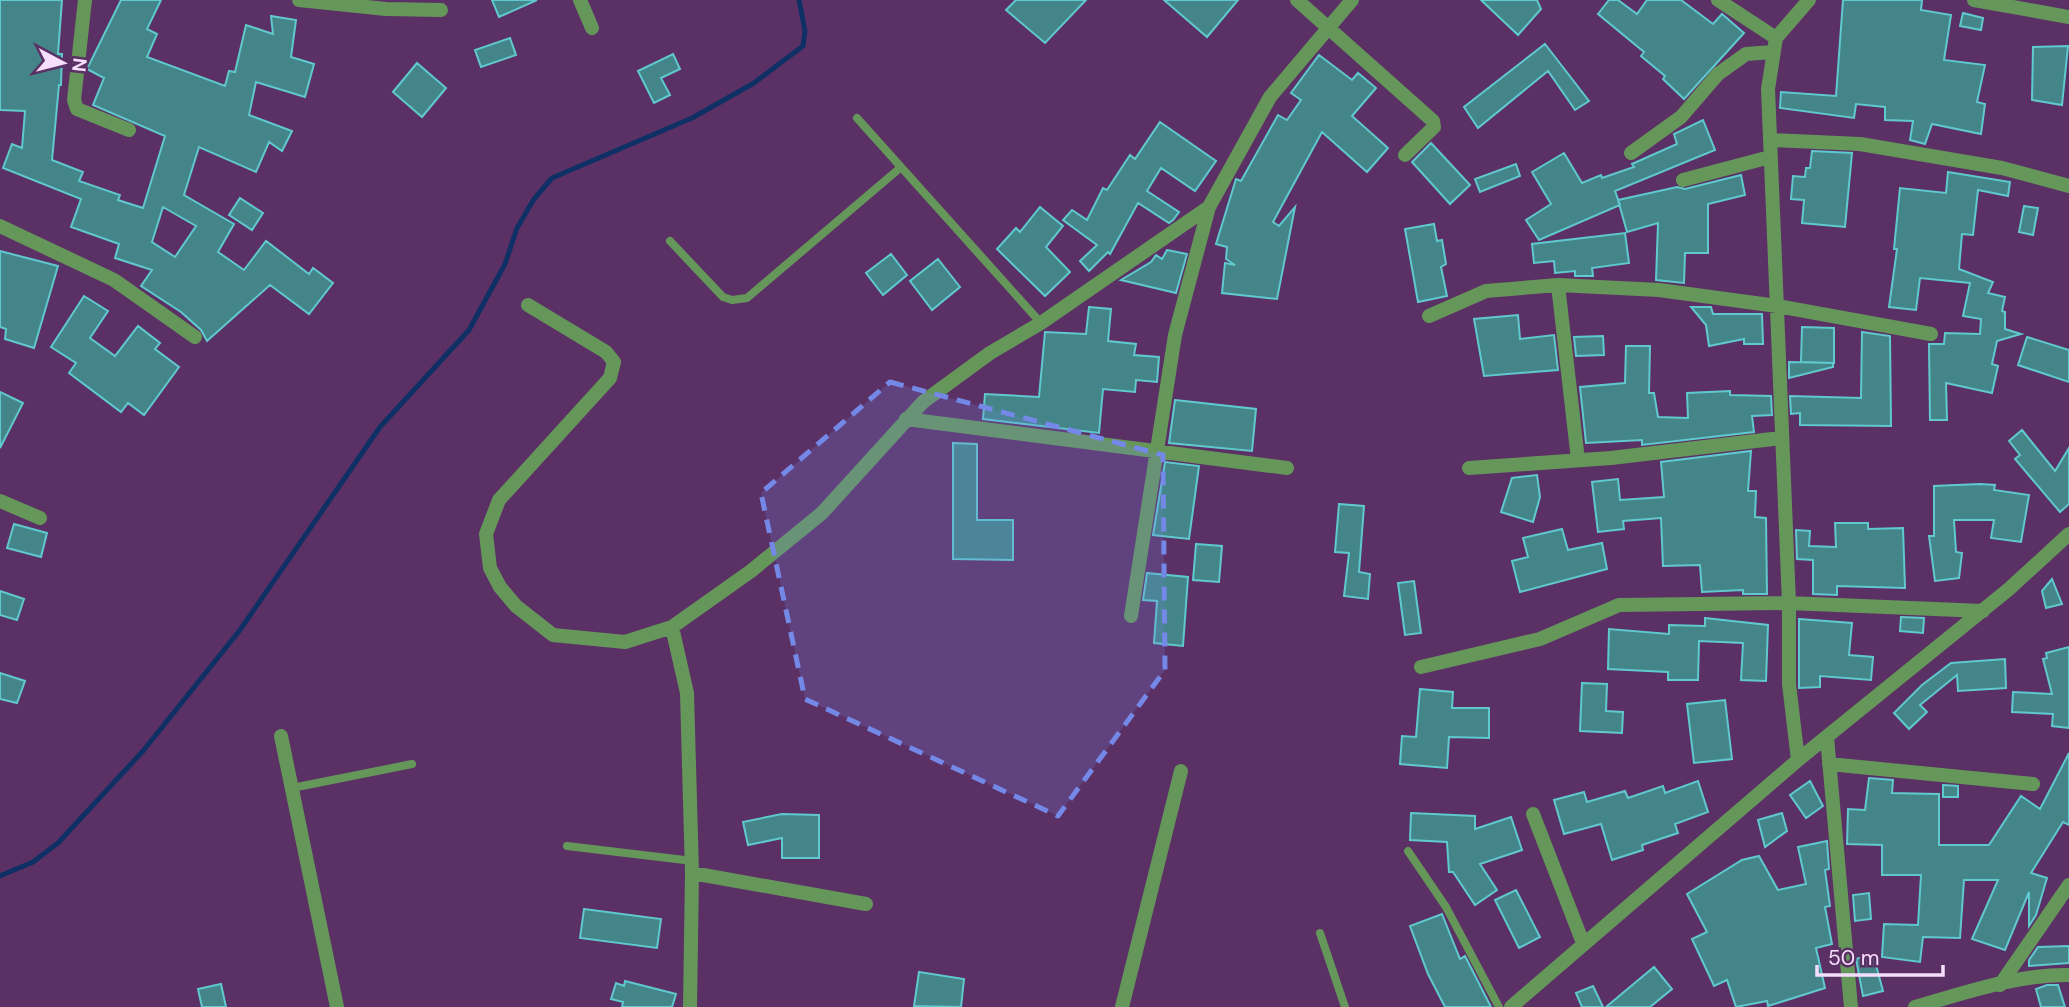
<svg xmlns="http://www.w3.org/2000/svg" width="2069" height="1007" font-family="'DM Sans',sans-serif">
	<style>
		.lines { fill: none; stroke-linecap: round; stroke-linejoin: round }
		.stream { stroke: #0f3065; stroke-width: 5 }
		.building { fill: #438588; stroke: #60c9ce; stroke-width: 2; fill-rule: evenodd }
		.service { stroke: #66975a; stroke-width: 8 }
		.minor { stroke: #66975a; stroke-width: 14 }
		.marked { fill: #7488e7; fill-opacity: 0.2; stroke: #7488e7; stroke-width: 5; stroke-dasharray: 14 9; stroke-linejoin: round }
	</style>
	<rect width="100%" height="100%" fill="#5b3165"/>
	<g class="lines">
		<!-- stream -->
		<path class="stream" d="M0 876 33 862 58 843 143 751 240 630 380 427 469 330 505 264 517 228 534 199 552 178 692 118 754 83 803 46 805 31 799 0"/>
	</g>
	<!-- building -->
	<path class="building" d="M0 0H62L58 54H62L61 85H59L52 160 83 172 79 181 120 195 118 200 143 208 165 136 93 105 104 78 87 69 121 0H161L147 29 157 34 147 57 225 86 229 71 235 72 246 25 273 34 271 16 296 20 291 57 314 64 305 97 256 82 249 115 292 131 282 151 269 142 256 172 199 147 184 195 234 224 218 252 244 270 266 241 309 274 313 268 333 283 309 314 270 285 207 341 201 330 181 312 141 286 152 270 115 258 119 244 71 227 81 199 3 168 12 144 22 148 25 111 0 110ZM163 207 196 226 175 257 152 242Z
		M492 0H537L499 17Z
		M1016 0H1086L1045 43 1006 10Z
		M1164 0H1238L1207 37Z
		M1481 0H1537L1541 9 1518 35Z
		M1609 0H1618L1637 14 1647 0H1681L1713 24 1722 14 1744 33 1684 99 1663 79 1665 76 1641 56 1644 52 1598 14Z
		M1843 0H1922L1921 10 1951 15 1944 60 1985 65 1977 102 1985 104 1981 134 1932 124 1925 144 1910 140 1913 121 1885 120V107L1856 104 1854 118 1780 108 1781 92 1836 96Z
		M1963 13 1983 18 1981 30 1960 26Z
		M510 38 516 55 481 67 475 50Z
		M1545 44 1589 101 1575 110 1548 71 1478 128 1464 107Z
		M2068 46 2062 105 2032 100 2033 47Z
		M673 54 680 69 661 78 670 95 654 103 638 71Z
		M1319 55 1352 80 1358 73 1376 88 1352 116 1388 148 1367 172 1322 132 1273 222 1279 226 1295 207 1277 299 1222 293 1225 263 1235 265 1226 259 1227 247 1216 244 1236 179 1241 181 1278 115 1287 120 1301 100 1291 93Z
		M417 63 446 88 422 117 393 92Z
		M1703 120 1715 150 1615 191 1620 205 1539 240 1526 220 1551 204 1532 172 1564 153 1582 183 1601 175 1602 178 1634 167 1632 164 1677 144 1674 134Z
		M1160 122 1216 161 1195 191 1161 168 1147 191 1179 212 1173 220 1169 223 1138 203 1110 254 1108 252 1089 271 1080 261 1097 245 1063 220 1072 210 1087 220 1103 188 1107 190 1130 155 1135 159Z
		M1431 143 1470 185 1450 204 1412 162Z
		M1812 151 1852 153 1845 227 1802 223 1804 200 1791 199 1793 176 1805 177 1806 168H1810Z
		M1516 164 1520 176 1480 192 1475 179Z
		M1948 172 2010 182 2008 196 1978 190 1973 235 1962 234 1959 269 1993 282 1988 293 2005 297 2002 311 2005 312V329L2021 334 1997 341 1992 364 1998 366 1992 393 1946 383 1947 420H1930L1929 344H1944L1945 333 1980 334 1981 319 1963 316 1970 283 1920 278 1916 310 1889 307 1897 249H1894L1900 188 1946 193Z
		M1741 175 1745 195 1708 204V253H1685L1684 283 1656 280 1658 223 1627 232 1618 200 1677 187 1685 189Z
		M240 198 263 213 252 230 229 215Z
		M2024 206 2038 208 2033 235 2019 232Z
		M1040 207 1063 226 1046 247 1070 272 1045 296 997 249 1016 228 1020 232Z
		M1434 224 1437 241 1442 240 1446 264 1441 267 1447 296 1418 302 1405 229Z
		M1625 233 1629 263 1592 268 1593 276H1575V271L1555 273 1554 261 1534 263 1532 244Z
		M1167 250 1187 254 1176 293 1121 280 1151 262 1156 255 1162 259Z
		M0 251 58 266 34 348 5 339 6 329 0 327Z
		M891 254 907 275 883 295 866 273Z
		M938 259 960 287 932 310 910 281Z
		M84 296 108 311 90 338 115 356 138 326 160 343 155 349 179 367 144 415 128 403 121 412 69 373 76 363 51 347Z
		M1089 307 1111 309 1108 341 1136 344 1134 355 1159 357 1157 382 1136 380 1135 392 1103 389 1099 433 983 419 985 394 1039 397 1045 332 1086 334Z
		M1691 307H1711L1713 314H1762L1763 344H1744V339L1709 346 1706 325Z
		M1518 315 1520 339 1554 335 1558 370 1484 376 1474 319Z
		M1802 327 1834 328V363L1801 362Z
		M1862 332 1890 336 1891 426 1800 425V413L1791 414 1790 396 1861 398Z
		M1603 336 1604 355 1576 356 1574 337Z
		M2027 337 2069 350V382L2018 365Z
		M1626 346H1650L1649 393H1654L1658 417 1688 418 1687 393 1730 391V395L1771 396 1772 415 1752 416 1754 432 1642 445V440L1586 443 1580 387 1625 383Z
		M1789 362 1833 363V367L1789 378Z
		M0 392 23 403 0 448Z
		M1175 400 1256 409 1252 451 1169 443Z
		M2022 430 2055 471 2069 448V504L2060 512 2015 459 2020 455 2009 441Z
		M953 443 977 444V520H1013V560L953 559Z
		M1751 451 1748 491H1756L1755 517 1766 518 1767 594H1743V590L1702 592 1700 565 1663 566 1661 518 1623 521 1624 529 1598 532 1592 482 1618 479 1620 500 1664 497 1661 462Z
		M1165 462 1199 466 1189 539 1153 535Z
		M1537 475 1540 497 1533 522 1501 512 1512 478Z
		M1980 484 1995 485 1994 490 2029 495 2021 542 1991 538 1994 520H1954L1956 552 1962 553 1959 578 1935 581 1929 536H1934V486Z
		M1339 504 1364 506 1359 572 1370 574 1368 599 1344 596 1349 553 1335 552Z
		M1835 523H1868V529L1903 528 1905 588 1837 586V595L1813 594V560L1797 559 1796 530 1810 531 1809 546 1836 547Z
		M14 524 47 533 41 557 7 548Z
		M1562 529 1568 550 1602 543 1607 569 1520 592 1512 561 1528 557 1523 538Z
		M1196 544 1222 546 1219 582 1193 580Z
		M1147 573 1188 577 1183 646 1154 643 1157 601 1143 600Z
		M2052 579 2062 604 2046 608 2042 591Z
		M1414 581 1421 633 1405 635 1398 583Z
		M0 591 24 599 17 620 0 615Z
		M1901 617 1924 618 1923 633 1900 631Z
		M1705 618 1768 625 1766 681 1741 680 1743 643 1699 641 1698 680H1668V672L1608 669 1609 629 1669 634V625L1705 626Z
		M1799 619 1852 623 1849 655 1873 657 1871 680 1820 676V687L1799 688Z
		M2069 647V728L2052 726 2053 714 2012 712 2013 692 2052 694 2043 659 2047 658 2046 653Z
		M2005 659 2006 688 1958 691 1957 675 1920 705 1927 712 1909 729 1894 713 1922 685 1951 663Z
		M0 673 25 681 17 703 0 699Z
		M1582 683 1607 684 1606 711 1623 712 1622 733 1580 731Z
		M1420 689 1453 692 1452 708H1489V738L1449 737 1447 768 1400 764 1402 736 1416 737Z
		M1725 700 1732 759 1694 763 1687 704Z
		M2069 753V825L2063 822 2031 873 2047 878 2036 915 2029 926V892L2005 950 1972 939 1998 880H1964L1960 938 1923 937 1920 962 1882 957 1884 924 1918 925 1921 875H1882V845L1847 844 1848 809 1865 810 1869 778 1893 780 1892 793 1939 794V845H1989L2021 796 2040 809Z
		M1698 781 1708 812 1675 824 1678 833 1642 845 1643 850 1612 860 1601 824 1564 834 1554 800 1584 792 1587 802 1625 791 1628 798 1663 786 1665 793Z
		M1810 781 1823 806 1806 818 1790 795Z
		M1943 785 1958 786V797H1943Z
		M1411 813 1475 816V829L1511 817 1522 850 1480 864 1497 890 1475 905 1453 872H1449L1447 842 1410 840Z
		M1782 813 1787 831 1765 847 1758 820Z
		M782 814 819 815V858H782V838L748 845 743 822Z
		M1827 841 1829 869 1825 870 1830 906 1825 907 1832 944 1816 948 1825 988 1768 1006 1767 1001 1736 1007 1727 980 1714 986 1692 939 1707 932 1687 894 1742 860 1759 856 1778 890 1806 884 1798 847Z
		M1516 890 1540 937 1519 948 1495 900Z
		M1869 893 1871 919 1855 921 1853 895Z
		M584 909 661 919 657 948 580 938Z
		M1442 914 1460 959 1465 956 1491 1007H1445L1428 974 1410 926Z
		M2069 946V963L2029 966V960L2038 947Z
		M1873 954 1883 991 1863 996 1856 959Z
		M1654 967 1672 989 1650 1007H1606Z
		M919 972 964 979 961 1007 914 1006Z
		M625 981 676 994 672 1007H622L623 1002 611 999 616 983 624 986Z
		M221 984 226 1007H202L198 989Z
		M2047 985H2058L2065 1007H2041L2036 989Z
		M1593 986 1603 1007H1582L1576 993Z"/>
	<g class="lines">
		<!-- service -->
		<path class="service" d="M857 118 1041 323
			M670 241 723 297 732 300 747 298 900 168
			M292 788 412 764
			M567 846 693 861
			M1408 851 1446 907 1499 1007
			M1320 933 1345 1007"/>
		<!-- minor -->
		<path class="minor" d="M85 0 74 100 77 109 129 130
			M299 0 386 9 441 10
			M580 0 592 28
			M1297 0 1433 121 1434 127 1405 155
			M1718 0 1776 38
			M1974 0 2069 17
			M1770 140 1860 144 2002 168 2069 186
			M1631 153 1681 117 1718 74 1746 54 1773 52
			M1683 180 1770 157
			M0 226 114 280 195 337
			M1558 285 1578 460
			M528 305 606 352 614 362 610 378 499 500 486 534 490 568 500 587 516 606 553 635 625 642 672 627 687 693 692 873
			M1429 316 1486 291 1558 285 1659 290 1777 306 1931 334
			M906 419 1287 468
			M1469 468 1611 458 1781 438
			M0 501 40 518
			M1131 616 1175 335 1209 207 1270 97 1352 0
			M672 627 751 571 822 513 923 402 990 353 1041 323 1209 207
			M1421 667 1540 639 1619 605 1789 603 1983 611
			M281 736 337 1007
			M1827 737 1851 1007
			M1798 760 1789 684V603L1768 89 1776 38 1809 0
			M1829 764 2033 784
			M1533 814 1583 943
			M2000 985 2069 885
			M690 1007 692 873 866 904
			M1122 1007 1181 771
			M1511 1007 1798 760 2009 589 2069 534
			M1915 1007C1964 993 2018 974 2069 975"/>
	</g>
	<!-- marked area -->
	<path class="marked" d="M890 382 1163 455 1165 670 1058 816 805 699 761 493Z"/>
	<!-- north arrow -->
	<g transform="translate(63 63) rotate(97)" stroke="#5b3165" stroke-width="5" paint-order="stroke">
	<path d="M0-5L12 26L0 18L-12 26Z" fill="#f6defd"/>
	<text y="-10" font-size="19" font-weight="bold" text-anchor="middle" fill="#f6defd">N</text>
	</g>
	<!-- scale -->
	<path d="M1817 965v10h126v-10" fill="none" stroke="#f6defd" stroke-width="3.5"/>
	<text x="1828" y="965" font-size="21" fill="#f6defd" stroke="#5b3165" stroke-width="5" paint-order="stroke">50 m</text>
</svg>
